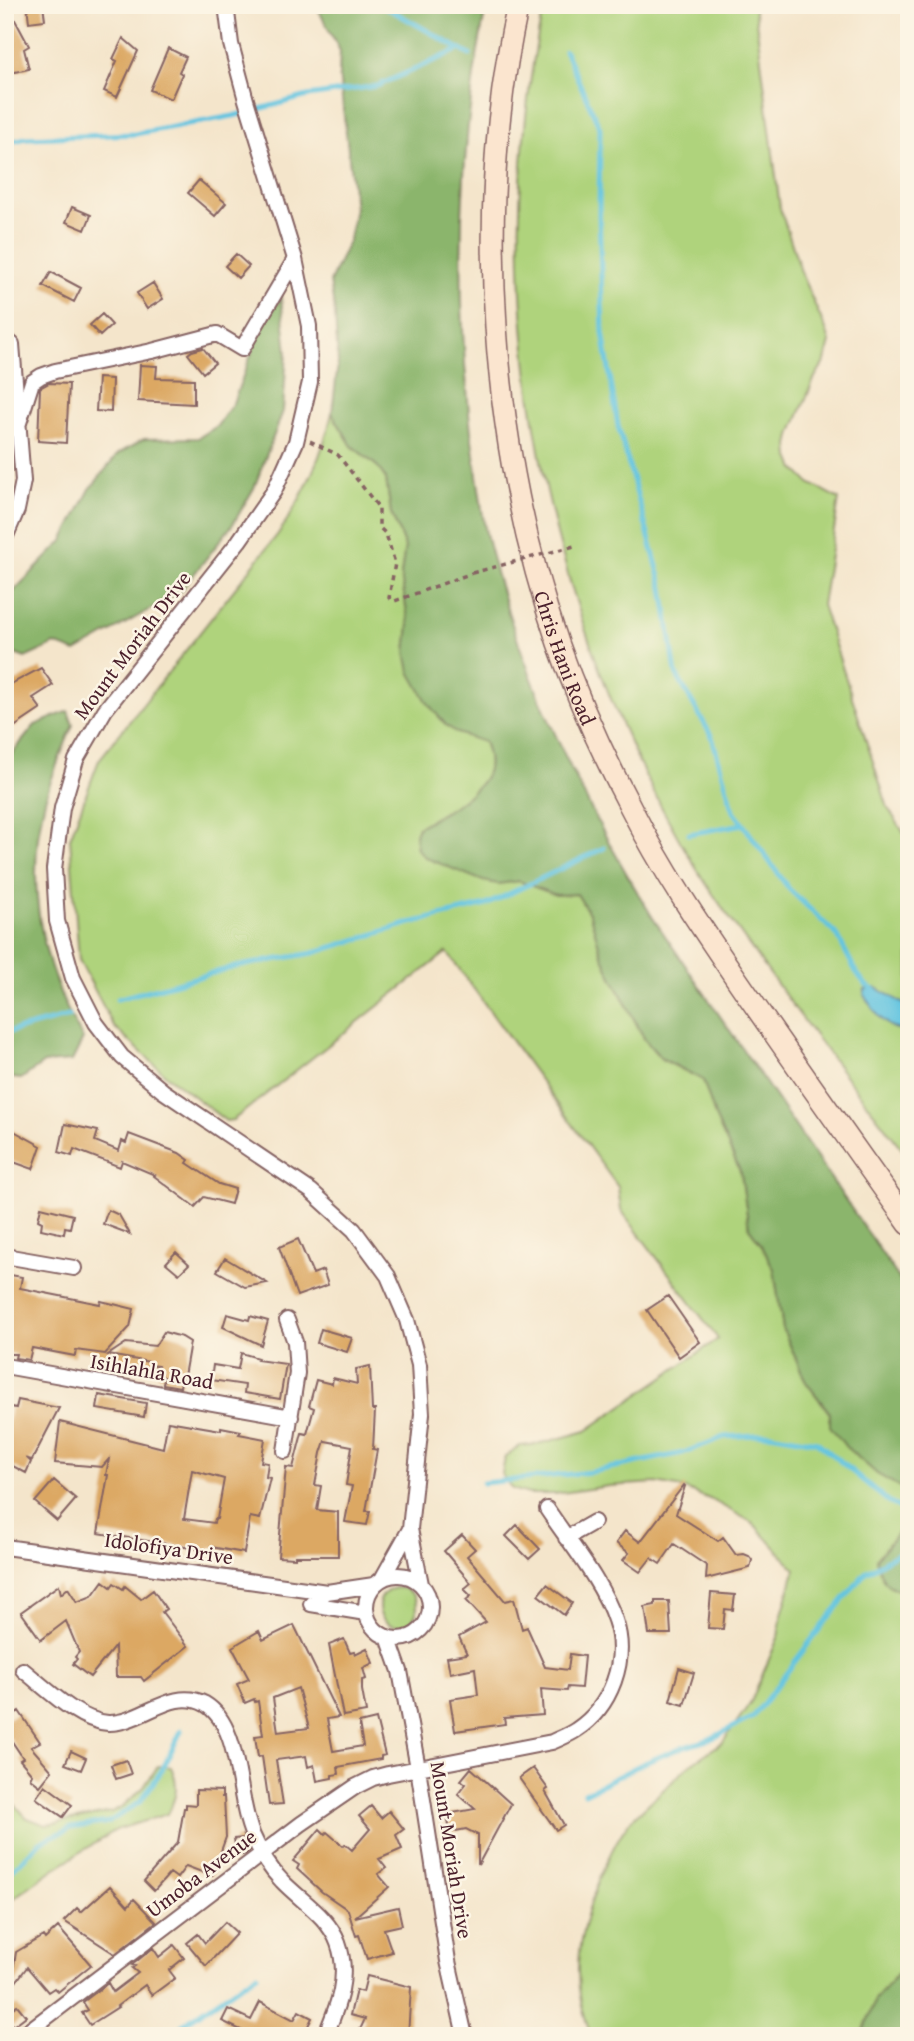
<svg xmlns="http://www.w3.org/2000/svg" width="914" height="2041" font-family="'Gentium Book Plus',serif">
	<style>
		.green { fill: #afd37c; stroke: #7c7954; stroke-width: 2 }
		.forest { fill: #8bb56c; stroke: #6a6a4c; stroke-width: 2 }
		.water { fill: #62c4e0; stroke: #567286; stroke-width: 2 }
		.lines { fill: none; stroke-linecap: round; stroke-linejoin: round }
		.stream { stroke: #62c4e0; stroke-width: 5 }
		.building { fill: #dca864; fill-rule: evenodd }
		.street-casing { stroke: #866463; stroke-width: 18 }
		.secondary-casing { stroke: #866463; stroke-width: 24 }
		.path { stroke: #866463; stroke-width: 3.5; stroke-dasharray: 5 5; stroke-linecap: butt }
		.street { stroke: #fff; stroke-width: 14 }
		.secondary { stroke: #fbe5cf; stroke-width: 21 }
		.path-bridge { stroke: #866463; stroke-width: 3.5; stroke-dasharray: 5 5; stroke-linecap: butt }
		.labels { text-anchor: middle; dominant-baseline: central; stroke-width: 5; stroke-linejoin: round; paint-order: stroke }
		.street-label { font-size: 21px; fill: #4a1f2b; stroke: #fcf5e5 }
	</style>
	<rect width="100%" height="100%" fill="#fcf5e5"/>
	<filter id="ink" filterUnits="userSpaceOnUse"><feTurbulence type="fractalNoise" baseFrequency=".0143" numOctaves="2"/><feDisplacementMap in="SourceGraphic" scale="14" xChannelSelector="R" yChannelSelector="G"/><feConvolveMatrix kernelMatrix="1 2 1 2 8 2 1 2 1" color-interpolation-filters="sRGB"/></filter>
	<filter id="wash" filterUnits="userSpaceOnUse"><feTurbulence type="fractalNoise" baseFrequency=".00686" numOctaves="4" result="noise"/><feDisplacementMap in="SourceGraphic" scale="28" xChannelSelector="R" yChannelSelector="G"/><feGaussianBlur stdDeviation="1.57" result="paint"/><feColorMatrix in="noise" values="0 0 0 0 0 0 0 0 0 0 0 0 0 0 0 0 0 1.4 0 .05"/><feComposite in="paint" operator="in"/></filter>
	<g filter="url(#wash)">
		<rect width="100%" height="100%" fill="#f4e5cb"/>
		<!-- green -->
		<path class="green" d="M544 5H754L780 208 803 278 826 330 830 342 825 361 815 377 792 432 789 445 790 457 795 469 809 483 839 499 822 605 888 808 909 841V1158C862 1098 816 1038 772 977 746 941 719 905 696 868 543 617 481 294 544 5Z
			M332 413 352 446 377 466 386 479 391 513 405 547 401 575 409 625 406 652 457 733 484 742C487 749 490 761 488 769 483 793 438 816 418 827L498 884 519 881 556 895 577 894 590 915 602 955 610 973 645 1040 661 1059 703 1080 716 1119 741 1173 749 1228 761 1244 774 1269 783 1329 806 1382 830 1414 829 1420 877 1474 909 1492V1514L905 1524 876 1559 898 1591 909 1589V1960L875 2000 862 2036H591C583 2015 578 1994 578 1972 577 1930 605 1853 631 1820L692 1763 723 1742 752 1700 780 1633 779 1625 795 1569 753 1523 712 1500 682 1488 656 1483 609 1486 555 1494H529L512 1489 502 1475 505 1457 520 1446 539 1444 586 1431 718 1339 621 1210 618 1187 447 952 233 1120 226 1121 167 1076 114 1027 79 960 70 838 99 760 278 534C304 496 322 458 332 413Z
			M379 1607a19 19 0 1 1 38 0a19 19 0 1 1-38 0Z
			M158 1766 171 1767C179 1784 177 1798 167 1814L116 1830 54 1869 5 1904V1794L27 1818 46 1825 112 1812 123 1806 143 1788Z"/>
		<!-- forest -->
		<path class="forest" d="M312 5H486C482 31 476 57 473 83 459 188 458 295 468 400 470 432 475 463 480 495 482 510 484 526 488 542 521 675 581 801 653 918L909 1293V1492L877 1474 846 1447 830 1426V1413L806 1382 783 1329 774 1269 761 1244 749 1228 741 1173 716 1119 703 1080 661 1058 645 1040 610 973 602 955 590 915 577 894 556 895 519 881 498 884 483 881 426 858 417 849 415 834 418 827C438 816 483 793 488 769 490 761 487 749 484 742L457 733 446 725 429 705 410 672 406 652 409 625 401 575 405 547 391 513 386 479 377 466 352 446 332 413 338 363 335 314 330 282 349 240 355 208 339 74 340 51 319 11Z
			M281 298 287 352 283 411 254 488 233 524 180 592 76 652 55 644 25 658 7 651 5 648V600L63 541 90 489 118 454 144 439 198 438 217 426 233 403 262 325Z
			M68 711 73 725C63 749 52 774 45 800 24 883 41 967 83 1039L72 1061 44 1063 21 1079 5 1077V757L10 756 35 725Z
			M909 1514V1589C887 1593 880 1577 876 1559L905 1524Z
			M909 1960V2036H862L875 2000Z"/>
		<!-- water -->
		<path class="water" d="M877 988 909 1007V1030C887 1033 874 1011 864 995L865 989Z"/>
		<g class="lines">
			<!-- stream -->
			<path class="stream" d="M382 5 470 55
				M565 51 600 128 599 214 603 332 618 426 663 588 676 674 712 737 733 810 789 889 837 935 856 972 866 985 877 992
				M5 143 26 138 135 134 233 116 308 96 377 86 460 49
				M689 834 743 824
				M117 999 239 966 313 953 407 924 486 905 604 848
				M5 1033 69 1016
				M483 1483 591 1472 683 1453 724 1437 770 1434 817 1442 890 1503 909 1512
				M585 1793 642 1764 675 1750 710 1739 753 1717 825 1622 866 1572 909 1547
				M5 1877 40 1842 71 1828 109 1822 140 1802 162 1770 181 1731
				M169 2036 192 2018 257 1974"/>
		</g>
		<g id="blocks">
			<!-- building -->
			<path class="building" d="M5 5H7L29 46 24 49 29 69 5 74Z
				M27 5H43L45 20 29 22Z
				M123 38 138 51 117 97 104 91 117 61 113 59Z
				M168 48 186 57 179 72 182 74 171 99 150 90Z
				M199 180 226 203 215 216 188 193Z
				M72 207 91 215 85 230 66 222Z
				M236 254 249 266 238 278 225 266Z
				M51 272 81 288 74 302 43 286Z
				M153 283 163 299 147 309 137 293Z
				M102 314 112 325 100 336 90 325Z
				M203 348 215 363 203 373 188 354 192 351Z
				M140 365 157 366 156 378 194 379V404L138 401Z
				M98 378 112 379 111 412 96 411Z
				M49 383 69 384 66 443 38 441 40 388Z
				M41 668 53 685 33 698 41 709 14 727 5 713V687Z
				M65 1124 98 1131 95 1141 119 1151 122 1141 126 1143 129 1134 179 1153 189 1160 187 1163 219 1184 235 1189 231 1204 204 1197 195 1207 154 1176 155 1175 122 1161 120 1167 74 1149 72 1156 59 1152Z
				M5 1126 41 1146 33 1169 5 1159Z
				M41 1207 73 1215 70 1228 65 1227 64 1234 41 1229 42 1222 38 1220Z
				M108 1210 119 1215 130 1234 103 1224Z
				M298 1239 313 1274 323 1270 328 1285 297 1296 279 1247Z
				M176 1252 189 1264 179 1274 166 1263Z
				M225 1258 267 1283 245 1287 217 1271Z
				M5 1274 22 1277 20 1288 100 1304 101 1301 134 1309 130 1327 105 1354 76 1350 75 1356 32 1348 29 1360 15 1358 16 1354H5Z
				M668 1296 700 1342 679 1357 647 1310Z
				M227 1314 249 1320 250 1316 268 1321 261 1345 223 1327Z
				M321 1329 352 1338 347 1352 317 1343Z
				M164 1332 182 1337 190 1342 183 1382H181L180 1387 163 1384 164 1377 157 1375 158 1366 150 1365V1362L108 1355 126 1343 155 1346Z
				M241 1353 258 1358 257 1360 286 1364 280 1399 244 1393 245 1385 211 1380 213 1365 238 1369Z
				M370 1366 372 1410H375L373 1449 377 1450 366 1511H370L367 1525 345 1522 352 1486 346 1485 352 1446 325 1441 321 1453 315 1485 321 1486 317 1510 338 1512V1556H295V1558L278 1557 286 1467 293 1468 302 1433 307 1434 314 1408 309 1406 316 1380 332 1384 333 1378 357 1384 356 1369Z
				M99 1395 146 1403 144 1417 97 1409Z
				M18 1400 59 1408 32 1460 28 1459 31 1462 26 1473 5 1462V1436L11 1407 16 1408Z
				M168 1421 221 1430V1427L241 1431 239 1434 265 1439 261 1462 268 1463 266 1477 270 1478 260 1519 250 1517 244 1553 211 1547 210 1551 98 1533 108 1475H106L109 1459 102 1467 55 1463 60 1422 163 1448ZM192 1470 224 1479 217 1519H215L214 1523 184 1519Z
				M54 1480 76 1499 57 1521 35 1502Z
				M684 1485 685 1486 676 1514 718 1541 723 1537 736 1555 744 1554 749 1556 752 1560 750 1568 706 1579 707 1566 674 1544 660 1564 651 1558 640 1572 623 1560 629 1553 616 1543 625 1531 640 1542Z
				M517 1525 540 1549 529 1559 506 1536Z
				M462 1535 475 1549 467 1556 505 1601 514 1599 522 1629 527 1627 545 1667 568 1670 570 1654 584 1656 581 1688 568 1687 567 1691 541 1689 543 1715 504 1718 505 1724 455 1731 450 1699 478 1695 475 1668 450 1673 447 1657 467 1654 459 1637 486 1622 466 1600 471 1596 464 1589 471 1583 444 1551Z
				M103 1581 111 1587 114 1583 123 1589 125 1586 141 1599 153 1590 166 1609 162 1612 188 1646 144 1681 141 1677H116L115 1646 90 1677 73 1664 77 1659 75 1657 79 1652 66 1621 41 1640 21 1612 59 1585 61 1594 68 1588 77 1602 92 1596Z
				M547 1584 572 1603 564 1615 538 1595Z
				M711 1593 735 1595 733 1610 725 1609 723 1629 708 1628Z
				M655 1601H669L671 1634H649L645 1607 655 1605Z
				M294 1625 339 1717 327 1719 333 1751 363 1746 359 1723 376 1719 385 1755 381 1756V1759L338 1767 339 1774 332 1775V1778L317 1781 314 1765 308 1767 306 1756 276 1760 283 1804 269 1805 262 1756 258 1757 255 1736 263 1735 258 1701 255 1702 254 1699 245 1703 237 1684 249 1679 232 1647 259 1631 263 1640ZM298 1688 309 1728 278 1732 273 1698Z
				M344 1639 350 1653 354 1652 355 1654 367 1648 373 1663 363 1668 366 1679 362 1680V1690L366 1712 343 1716 329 1645Z
				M679 1668 694 1673 684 1705 670 1701Z
				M19 1711 40 1742 31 1747 52 1771 40 1786 30 1778 32 1774 20 1760 23 1758 5 1731V1721Z
				M71 1751 86 1758 81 1770 65 1764Z
				M126 1760 131 1774 116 1779 111 1765Z
				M471 1768 511 1804 478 1865V1835L466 1829 450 1832 447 1814 475 1809 458 1794 466 1784 461 1780Z
				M533 1768 548 1789 545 1791 564 1825 556 1830 519 1778Z
				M45 1785 72 1805 63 1817 36 1798Z
				M196 1790 222 1791V1797H224L226 1837 212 1876 186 1866 177 1878 170 1873 154 1891 144 1881 178 1842 184 1808H186V1804L196 1805Z
				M371 1806 381 1818 389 1811 404 1829 396 1835 402 1849 379 1859 386 1868 378 1874 389 1887 355 1917 398 1907 402 1925 384 1929 392 1952 367 1959 359 1935 356 1936 348 1910 322 1892 297 1869 299 1865 293 1861 320 1829 325 1834 327 1832 343 1846 345 1844 352 1850 370 1829 359 1816Z
				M243 1838 249 1851 245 1854 237 1856 234 1839Z
				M110 1886 128 1906 134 1899 156 1922 115 1954 64 1921 77 1908 81 1912Z
				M225 1922 237 1933 206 1966 187 1943 198 1934 205 1943Z
				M58 1927 91 1965 58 1992 54 1988 48 1992 27 1967 10 1990 16 1952 43 1936 45 1939Z
				M174 1945 184 1958 169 1970 175 1978 152 1995 145 1985 117 2006 118 2007 90 2025 82 2013 88 2010 83 2002 108 1983 113 1992 138 1973 132 1968 135 1966 132 1965 153 1948 159 1957Z
				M367 1976 411 1987 408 2036H357L365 2019 350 2015 356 1990 363 1992Z
				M260 2002 294 2020 299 2011 312 2018 303 2036H253L222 2021 228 2009 251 2020Z
				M17 2005 26 2016 13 2026 5 2017V2014Z"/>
		</g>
	</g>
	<g filter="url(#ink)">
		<use href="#blocks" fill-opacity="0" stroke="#866463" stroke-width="2"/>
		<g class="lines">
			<!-- street casing -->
			<g class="street-casing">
				<path id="street" d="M226 5 231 44 246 100 295 259 309 326 310 382 296 442 274 491 239 541 105 710 76 760 62 808 54 869 57 921 73 978 96 1023 122 1057 163 1091 311 1191 354 1230 388 1276 407 1320 419 1365 422 1414 410 1529 421 1584
					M5 427 18 426 32 382 41 376 55 371 152 351 217 334 242 349 295 259
					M5 538 17 510 23 481 12 344
					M5 1256 74 1268
					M5 1366 291 1417
					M285 1451 297 1373 295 1342 287 1320
					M566 1538 594 1522
					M5 1547 327 1592 374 1585
					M366 1607a32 32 0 1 1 64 0a32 32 0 1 1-64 0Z
					M382 1579 410 1529
					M327 1592 311 1604 366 1613
					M388 1637 400 1671 418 1768 448 1961 465 2036
					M23 1670C46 1688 78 1721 108 1723 141 1724 172 1686 205 1704 242 1726 236 1798 253 1836 260 1852 269 1868 282 1881 301 1901 328 1916 338 1943 350 1976 338 2006 325 2036
					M22 2036 301 1824 355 1787 373 1778 388 1774 552 1742C560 1738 569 1735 576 1730 611 1707 629 1660 615 1620 603 1583 569 1542 547 1509"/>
			</g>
			<!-- secondary casing -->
			<g class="secondary-casing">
				<g id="secondary">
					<path id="s1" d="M518 5C473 207 491 448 558 643 578 700 603 755 631 808 662 870 701 927 740 984 795 1064 852 1144 909 1224"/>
				</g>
			</g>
			<!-- path -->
			<path class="path" d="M310 441 338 455 379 508V527L386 534 395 563 389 598 395 601 472 573"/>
			<!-- street -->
			<use href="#street" class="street"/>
			<!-- secondary -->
			<use href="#secondary" class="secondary"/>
			<!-- path-bridge -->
			<path class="path-bridge" d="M472 573 578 545"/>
		</g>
	</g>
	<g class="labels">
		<!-- street labels -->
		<g class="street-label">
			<text transform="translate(132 645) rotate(-53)">Mount Moriah Drive</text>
			<text stroke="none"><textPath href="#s1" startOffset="663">Chris Hani Road</textPath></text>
			<text transform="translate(152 1371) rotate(10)">Isihlahla Road</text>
			<text transform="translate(169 1548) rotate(8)">Idolofiya Drive</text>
			<text transform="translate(452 1850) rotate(81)">Mount Moriah Drive</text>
			<text transform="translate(201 1873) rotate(-37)">Umoba Avenue</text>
		</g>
	</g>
	<!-- margin -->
	<rect width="914" height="2041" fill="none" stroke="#fcf5e5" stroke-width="28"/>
</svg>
